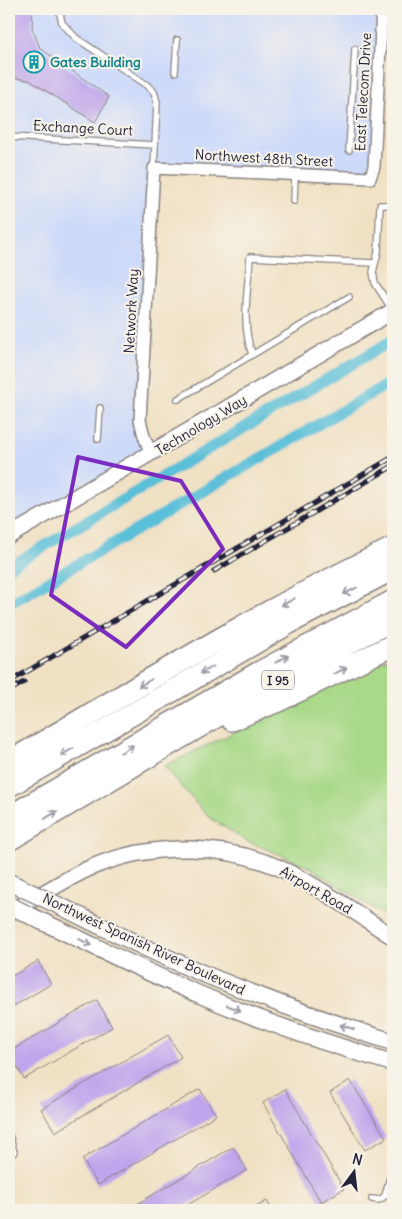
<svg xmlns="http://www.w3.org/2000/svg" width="402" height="1219" font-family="Delius,sans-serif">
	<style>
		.built { fill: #cedafa }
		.green { fill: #a9d988; stroke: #667e62 }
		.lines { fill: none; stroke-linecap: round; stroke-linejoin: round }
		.canal { stroke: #5abfd8; stroke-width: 11 }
		.building { fill: #bea5ec }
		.service-casing { stroke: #898280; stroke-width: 8 }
		.minor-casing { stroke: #898280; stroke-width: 14 }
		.tertiary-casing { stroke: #898280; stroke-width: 18 }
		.secondary-casing { stroke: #898280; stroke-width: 19 }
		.motorway-casing { stroke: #898280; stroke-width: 24 }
		.service { stroke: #fff; stroke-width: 5.5 }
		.minor { stroke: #fff; stroke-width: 11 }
		.tertiary { stroke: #fff; stroke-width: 15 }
		.secondary { stroke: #fff; stroke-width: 16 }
		.motorway { stroke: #fff; stroke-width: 21 }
		.rail-casing { stroke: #22223b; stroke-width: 5 }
		.rail { stroke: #f7f3e8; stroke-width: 3; stroke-dasharray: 9; stroke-linecap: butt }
		.secondary-bridge-casing { stroke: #898280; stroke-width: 19; stroke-linecap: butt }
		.secondary-bridge { stroke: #fff; stroke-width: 16 }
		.oneway { stroke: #9c9ca7 }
		.marked { fill: none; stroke: #7b2cbf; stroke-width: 4; stroke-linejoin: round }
		.labels { text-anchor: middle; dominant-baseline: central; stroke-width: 4; stroke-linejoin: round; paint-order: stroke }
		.shield { fill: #f7f3e8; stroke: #62616f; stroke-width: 1 }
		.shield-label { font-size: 12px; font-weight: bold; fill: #22223b }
		.culture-label { font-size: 14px; font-weight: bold; fill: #0d838f; stroke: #f7f3e8; text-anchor: start }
		.street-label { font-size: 14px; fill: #22223b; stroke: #f7f3e8 }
	</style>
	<rect width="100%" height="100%" fill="#f7f3e8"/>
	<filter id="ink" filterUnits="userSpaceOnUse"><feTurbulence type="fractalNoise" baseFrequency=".02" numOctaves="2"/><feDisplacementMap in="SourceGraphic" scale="10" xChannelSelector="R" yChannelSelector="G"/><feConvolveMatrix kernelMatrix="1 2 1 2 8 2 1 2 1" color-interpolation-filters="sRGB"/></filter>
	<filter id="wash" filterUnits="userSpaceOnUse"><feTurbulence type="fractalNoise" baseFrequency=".0096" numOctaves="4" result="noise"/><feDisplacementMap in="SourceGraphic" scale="20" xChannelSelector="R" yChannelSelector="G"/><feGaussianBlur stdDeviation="1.12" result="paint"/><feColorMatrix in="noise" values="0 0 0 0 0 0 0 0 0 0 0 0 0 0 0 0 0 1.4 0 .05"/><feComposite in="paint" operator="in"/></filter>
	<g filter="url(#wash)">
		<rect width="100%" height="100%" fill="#f0e1c4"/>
		<!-- built -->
		<path class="built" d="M9 9H382L373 173 154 168 140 420 151 454 9 536Z"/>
		<!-- green -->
		<path class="green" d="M393 656V921L311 868 279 854 246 841 212 819 201 809 164 766Z"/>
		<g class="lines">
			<!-- canal -->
			<path class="canal" d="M9 567 393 340
				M9 604 393 381"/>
		</g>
		<g id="blocks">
			<!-- building -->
			<path class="building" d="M9 9H33L32 28 40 48 109 97 95 122 29 80 9 77Z
				M38 961 51 984 9 1009V978Z
				M97 1000 112 1027 24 1079 9 1052Z
				M168 1035 181 1057 55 1132 41 1109Z
				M350 1080 386 1138 365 1150 330 1093Z
				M200 1089 216 1115 98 1185 82 1159Z
				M285 1089 344 1189 321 1202 263 1103Z
				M233 1147 247 1170 179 1210H127Z
				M267 1201 272 1210H250Z"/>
		</g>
	</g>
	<g filter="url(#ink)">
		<use href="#blocks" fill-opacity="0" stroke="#898280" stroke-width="1"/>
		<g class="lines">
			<!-- service casing -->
			<g class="service-casing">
				<path id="service" d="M59 9 62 23 76 38 147 85 154 92 157 102 154 168
					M382 12 393 15
					M175 72 177 40
					M9 137 155 145
					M349 150 355 49
					M294 201 295 175
					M393 311 375 283 373 272 378 252 380 205H393
					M252 354C241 324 248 289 250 257L374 263
					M178 399 349 297
					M98 439 100 408
					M9 1135 14 1152 9 1157
					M372 1199 379 1200 385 1196 393 1166"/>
			</g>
			<!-- minor casing -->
			<g class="minor-casing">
				<path id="minor" d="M151 454 144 436 140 420 154 168 370 178 374 167 382 9"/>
			</g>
			<!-- tertiary casing -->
			<g class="tertiary-casing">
				<path id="tertiary" d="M9 536 393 311
					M9 913C36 898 63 880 92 867 153 841 231 843 290 873 326 891 359 915 393 937"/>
			</g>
			<!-- secondary casing -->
			<g class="secondary-casing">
				<path id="secondary" d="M64 908C112 932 160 956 209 976 270 1001 331 1023 393 1042
					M41 921C91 944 139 969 189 990 255 1019 324 1043 393 1063"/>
			</g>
			<!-- motorway casing -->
			<g class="motorway-casing">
				<path id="motorway" d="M232 720 278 701 393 645
					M9 762C136 688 261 611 393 548
					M9 786 291 622 393 569
					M9 817 258 673 393 601
					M9 840C136 765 261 686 393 620"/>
			</g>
			<!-- service -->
			<use href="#service" class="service"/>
			<!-- minor -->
			<use href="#minor" class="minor"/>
			<!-- tertiary -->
			<use href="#tertiary" class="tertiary"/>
			<!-- secondary -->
			<use href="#secondary" class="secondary"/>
			<!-- motorway -->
			<use href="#motorway" class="motorway"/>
			<!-- rail casing -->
			<g class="rail-casing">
				<path id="rail" d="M214 571 393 466
					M9 682 393 457
					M9 691 24 682"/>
			</g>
			<!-- rail -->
			<use href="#rail" class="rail"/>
			<!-- secondary-bridge casing -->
			<g class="secondary-bridge-casing">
				<path id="secondary-bridge" d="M9 882 64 908
					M9 905 41 921"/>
			</g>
			<!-- secondary-bridge -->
			<use href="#secondary-bridge" class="secondary-bridge"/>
		</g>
		<!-- one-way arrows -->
		<defs><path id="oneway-shaft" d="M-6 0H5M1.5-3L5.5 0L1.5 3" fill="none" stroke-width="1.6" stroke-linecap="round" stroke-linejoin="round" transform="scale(1.25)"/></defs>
		<g class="oneway">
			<use href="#oneway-shaft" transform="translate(350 591) rotate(153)"/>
			<use href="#oneway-shaft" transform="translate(288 602) rotate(151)"/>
			<use href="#oneway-shaft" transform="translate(282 659) rotate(-29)"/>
			<use href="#oneway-shaft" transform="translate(207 670) rotate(150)"/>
			<use href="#oneway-shaft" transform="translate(340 671) rotate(-26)"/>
			<use href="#oneway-shaft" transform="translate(145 683) rotate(150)"/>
			<use href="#oneway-shaft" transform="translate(127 749) rotate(-30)"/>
			<use href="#oneway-shaft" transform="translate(67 752) rotate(150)"/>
			<use href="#oneway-shaft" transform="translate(51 815) rotate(-31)"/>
			<use href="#oneway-shaft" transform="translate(85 942) rotate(26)"/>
			<use href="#oneway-shaft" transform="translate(234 1008) rotate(21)"/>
			<use href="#oneway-shaft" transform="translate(347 1027) rotate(-162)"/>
		</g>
	</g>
	<!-- marked area -->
	<path class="marked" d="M78 457 181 481 223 549 126 647 51 595Z"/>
	<!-- icons -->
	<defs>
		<g id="building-ring" transform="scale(1.125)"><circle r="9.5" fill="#f7f3e8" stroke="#0f9aa8" stroke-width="1.5"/><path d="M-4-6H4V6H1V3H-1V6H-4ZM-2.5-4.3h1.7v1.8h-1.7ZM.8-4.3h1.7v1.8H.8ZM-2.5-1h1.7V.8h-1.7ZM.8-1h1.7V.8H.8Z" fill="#0f9aa8"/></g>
	</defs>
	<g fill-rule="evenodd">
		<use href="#building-ring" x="34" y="62"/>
	</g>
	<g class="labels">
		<!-- shield labels -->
		<rect class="shield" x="262" y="670.5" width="32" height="19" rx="4"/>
		<g class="shield-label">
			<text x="278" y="680">I 95</text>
		</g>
		<!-- culture labels -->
		<g class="culture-label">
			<text x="50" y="62">Gates Building</text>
		</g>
		<!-- street labels -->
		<g class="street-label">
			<text transform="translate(363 92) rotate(-87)">East Telecom Drive</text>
			<text transform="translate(83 128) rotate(3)">Exchange Court</text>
			<text transform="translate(264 158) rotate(3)">Northwest 48th Street</text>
			<text transform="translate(131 311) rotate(-87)">Network Way</text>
			<text transform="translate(201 425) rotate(-31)">Technology Way</text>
			<text transform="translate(316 890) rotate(30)">Airport Road</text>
			<text transform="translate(144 944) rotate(25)">Northwest Spanish River Boulevard</text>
		</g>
	</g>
	<!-- margin -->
	<rect width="402" height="1219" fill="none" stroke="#f7f3e8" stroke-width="30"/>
	<!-- north arrow -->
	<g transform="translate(354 1172) rotate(15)" stroke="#f7f3e8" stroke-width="4" paint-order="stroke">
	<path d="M0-4L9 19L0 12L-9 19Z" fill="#22223b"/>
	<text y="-8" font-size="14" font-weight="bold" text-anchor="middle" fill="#22223b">N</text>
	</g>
</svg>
